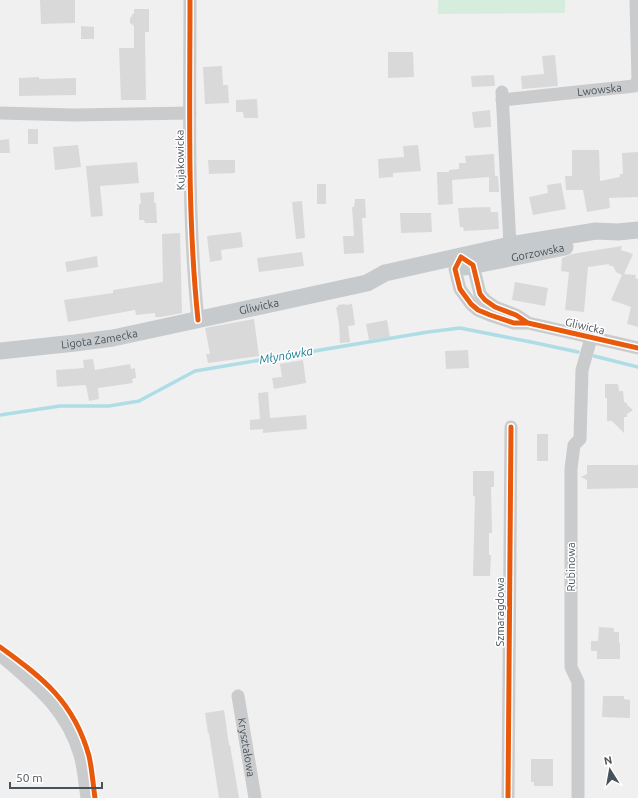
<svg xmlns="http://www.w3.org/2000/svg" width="638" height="798" font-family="Ubuntu,sans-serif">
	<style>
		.green { fill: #d6edde }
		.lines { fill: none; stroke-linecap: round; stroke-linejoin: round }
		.stream { stroke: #aedde7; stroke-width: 3.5 }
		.building { fill: #d9d9da }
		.minor { stroke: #cacbcd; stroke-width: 13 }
		.major { stroke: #c6cacc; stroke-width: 17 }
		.cycleway-casing { stroke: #fff; stroke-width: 8 }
		.cycleway { stroke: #e8590c; stroke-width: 5 }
		.labels { text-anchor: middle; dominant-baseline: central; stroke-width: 3; stroke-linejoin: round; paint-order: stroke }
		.street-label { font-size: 11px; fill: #48525a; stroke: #fff }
		.water-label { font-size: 12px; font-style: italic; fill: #1a7f95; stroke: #fff }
	</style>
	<rect width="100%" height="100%" fill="#f0f0f0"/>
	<!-- green -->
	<path class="green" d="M438 0H565V13L438 14Z"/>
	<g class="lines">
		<!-- stream -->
		<path class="stream" d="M594 356 638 367
			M0 415 60 406H109L139 401 195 371 428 332 460 328 531 342 578 352"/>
	</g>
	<!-- building -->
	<path class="building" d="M40 0H75V23L41 24Z
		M134 9H149V32H145L146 100H121L119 48H134V26L130 23V18L132 16V14H134Z
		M81 26 94 27V39H81Z
		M388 52H413L414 77 388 78Z
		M555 55 558 86 522 89 521 76 544 74 542 56Z
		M222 66 223 85H228L229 103 205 104 203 67Z
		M494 75 495 86 472 87 471 76Z
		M39 77V79L76 78V95L19 96V78Z
		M257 99 258 118H244L243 112H236V100Z
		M490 110 491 127 474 128 472 112Z
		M28 129H38V144H28Z
		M9 139 10 153H0V140Z
		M78 145 81 167 55 170 53 147Z
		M418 145 421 171 393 173V177L379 178 378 159 404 157 403 146Z
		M572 150H599L600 181 620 177V174H623L622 153 638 152V197L609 198 610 208 587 212 583 190H566L565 176H572Z
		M494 154 495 176H498L499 192H489V177L452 180 453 204 438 205 437 172H449V170L459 169V163H466L465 156Z
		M208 160H235V173L209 174Z
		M137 162 139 183 100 186 103 216 91 217 86 166Z
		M561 183 566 209 533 215 529 197 548 193 547 185Z
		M317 184H326V204H317Z
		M154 192V203H156L157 223H145L144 220H139V204H141L140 193Z
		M355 199H365L366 218H362L364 253 344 254 343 236H354L352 207H354Z
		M302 201 305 238 296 239 292 202Z
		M490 207 491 212H498L499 229 464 231 463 227H460L458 208Z
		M400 213H431L432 232 401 233Z
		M241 232 243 247 221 250 222 260 210 262 207 236Z
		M180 233 182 313 161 317H155V313L136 315 135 310 68 322 64 300 113 293V290L163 282 162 234Z
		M622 246 621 250 633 254 624 274 636 275 635 278 638 279V327L627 324 631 307 611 300 622 275 616 272 613 266H609V264L588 267 584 312 565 310 569 272 561 271 562 258 572 254Z
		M302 252 304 266 259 272 257 258Z
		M97 256 98 267 67 272 65 262Z
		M515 282 548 288 545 306 512 300Z
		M345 304V305L352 304 355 325 348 326 350 342 340 343 339 324 336 307H338V305Z
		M254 319 259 356 208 363 206 354H210L205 328Z
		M387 320 390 337 369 340 366 324Z
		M468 350 469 368 446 369 445 351Z
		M93 359 95 370 130 364 131 369 135 368 136 378 132 379 133 383 98 388 99 399 89 401 86 385 57 387 56 370 84 368 83 360Z
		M303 360 306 383 274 389 272 378 282 377 280 364Z
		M605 384H618L619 391H623L624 402 627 403V405L633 410 627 414V417H624V433L612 421H607V398H605Z
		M268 392 270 418 306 415 307 429 263 433V429L250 430V420L260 419 258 393Z
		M537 434H548V461H537Z
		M587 465H638V488L587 489V480L581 477 587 474Z
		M473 471H494V487H491L492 533H489V555H491L490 576H473L475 496H473Z
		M599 627 614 628V632H619V643H620V659H597V651H591V641H598Z
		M603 696H624V699L630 700V718L602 717Z
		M224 710 229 745H230L239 798H219L209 733H208L205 713Z
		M531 759H553V786H534V782H531Z"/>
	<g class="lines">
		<!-- minor -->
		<g class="minor">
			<path d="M190 0C190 107 187 213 198 320"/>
			<path d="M502 92 510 245 512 254"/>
			<path id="s1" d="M502 100 634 86 638 80 636 0"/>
			<path d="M0 113 74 115 190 113"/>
			<path d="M528 323 516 315 495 307 485 300 480 294 473 265 461 257 455 269 460 289 471 304 478 310 490 315 514 323H528L638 348"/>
			<path d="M0 655C35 685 66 708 80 755 84 769 85 784 87 798"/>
			<path id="s2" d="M238 696 255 798"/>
			<path d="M508 798 511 427"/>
			<path d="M578 798V682L571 667V469L574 445 580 439 582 370 591 338"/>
		</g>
		<!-- major -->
		<g class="major">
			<path id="s3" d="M465 267 565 247"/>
			<path id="s4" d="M0 351 75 343 113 338 367 283 385 273 510 245 596 231 618 232 638 230"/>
		</g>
		<!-- cycleway casing -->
		<g class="cycleway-casing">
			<path id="cycleway" d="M190 0C190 107 187 213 198 320
				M528 323 516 315 495 307 485 300 480 294 473 265 461 257 455 269 460 289 471 304 478 310 490 315 514 323H528L638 348
				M0 647C43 678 74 702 89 756 92 769 93 784 95 798
				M508 798 511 427"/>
		</g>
		<!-- cycleway -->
		<use href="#cycleway" class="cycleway"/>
	</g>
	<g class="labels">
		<!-- street labels -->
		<g class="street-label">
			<text stroke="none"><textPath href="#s1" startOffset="98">Lwowska</textPath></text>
			<text transform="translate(180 160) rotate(-91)">Kujakowicka</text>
			<text stroke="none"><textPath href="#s3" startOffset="74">Gorzowska</textPath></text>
			<text stroke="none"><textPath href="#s4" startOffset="263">Gliwicka</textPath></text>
			<text transform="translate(585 326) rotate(13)">Gliwicka</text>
			<text stroke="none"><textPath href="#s4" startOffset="100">Ligota Zamecka</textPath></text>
			<text transform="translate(571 567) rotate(-90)">Rubinowa</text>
			<text transform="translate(500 612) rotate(-90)">Szmaragdowa</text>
			<text stroke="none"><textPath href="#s2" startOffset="52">Kryształowa</textPath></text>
		</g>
		<!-- water labels -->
		<g class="water-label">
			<text transform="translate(286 355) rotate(-10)">Młynówka</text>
		</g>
	</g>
	<!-- north arrow -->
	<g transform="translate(610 770) rotate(349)" stroke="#ffffff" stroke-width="3" paint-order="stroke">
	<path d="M0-3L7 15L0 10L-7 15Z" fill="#48525a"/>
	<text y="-6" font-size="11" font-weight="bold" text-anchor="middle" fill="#48525a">N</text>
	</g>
	<!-- scale -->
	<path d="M10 782v6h92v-6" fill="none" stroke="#48525a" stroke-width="2"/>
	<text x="16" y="782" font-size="12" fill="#48525a" stroke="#ffffff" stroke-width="3" paint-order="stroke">50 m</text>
</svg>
